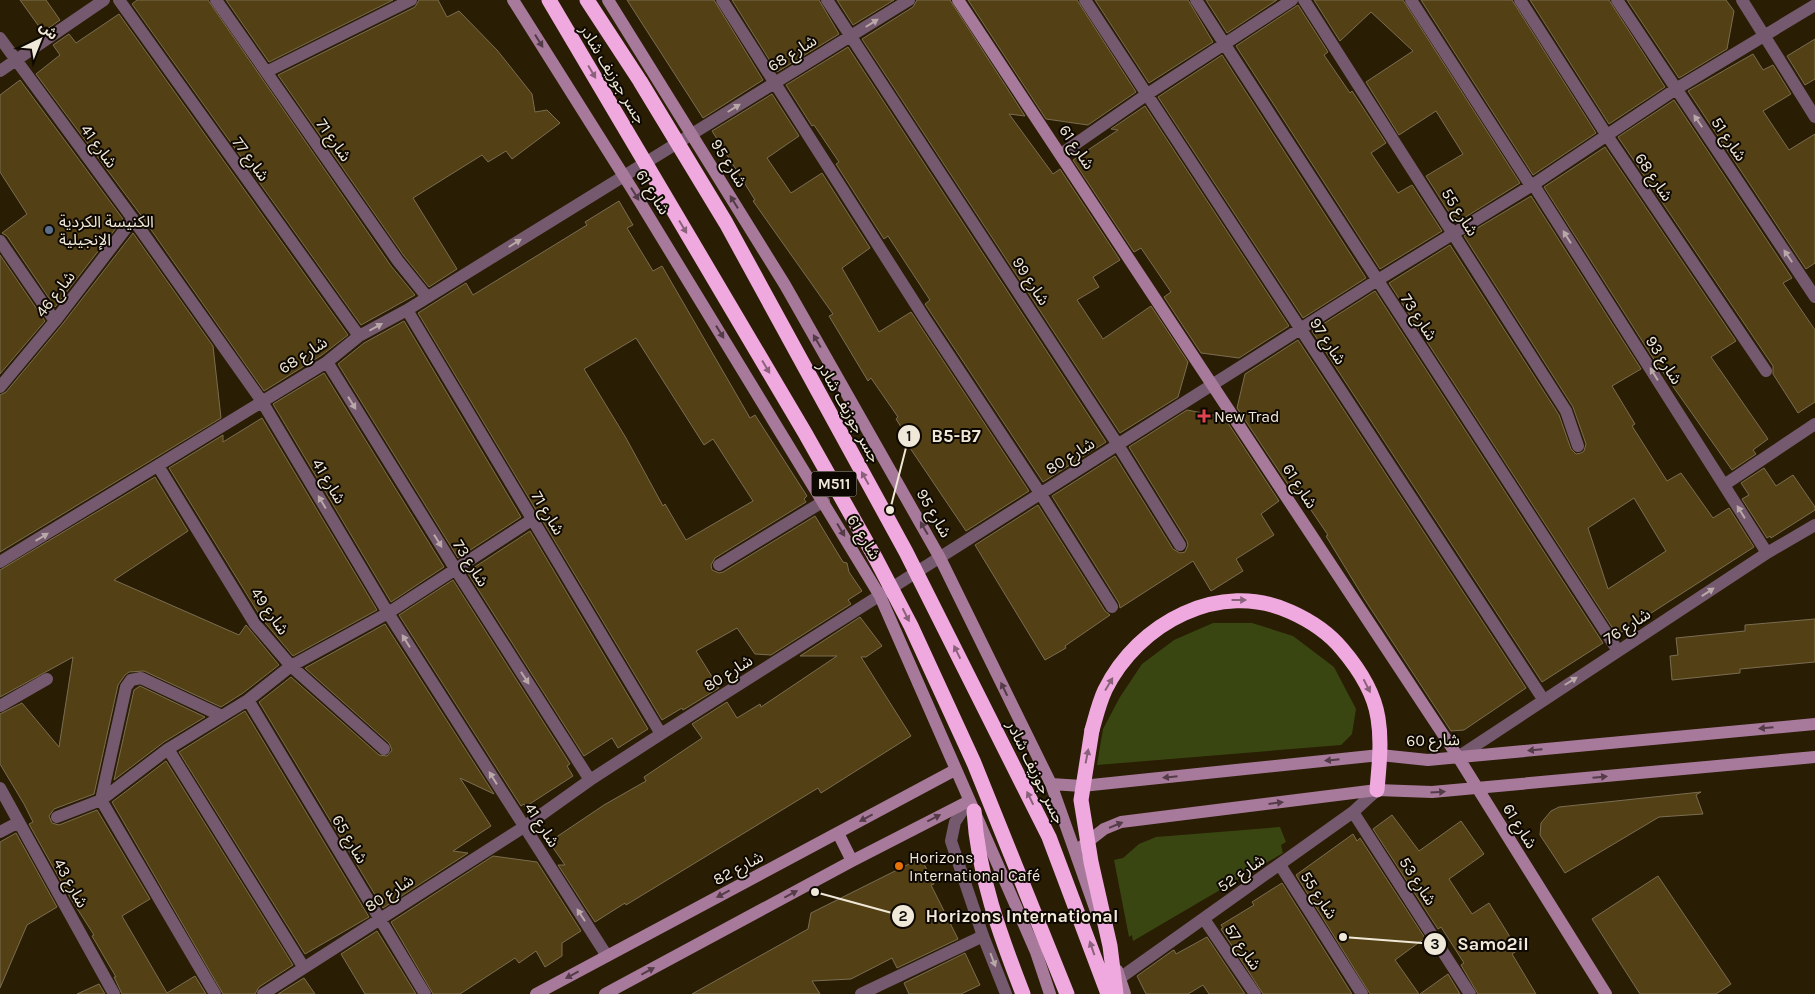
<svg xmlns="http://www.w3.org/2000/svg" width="1815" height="994" font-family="Karla,'Noto Sans Arabic',sans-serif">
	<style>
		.green { fill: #394612 }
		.building { fill: #534015; stroke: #7b6d51; fill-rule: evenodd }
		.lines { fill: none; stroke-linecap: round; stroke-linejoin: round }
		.lane { stroke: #75596e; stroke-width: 12 }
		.street { stroke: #75596e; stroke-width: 12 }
		.secondary { stroke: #a7799b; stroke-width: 12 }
		.highway { stroke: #f0a9de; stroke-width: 15 }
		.highway-bridge { stroke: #f0a9de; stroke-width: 15 }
		.oneway { fill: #b9a8a8 }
		.oneway2 { fill: #533b47 }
		.oneway3 { fill: #8a617b }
		.service-dot { fill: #5c6f8a; stroke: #0e0802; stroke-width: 2 }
		.health-dot { fill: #e0444e; stroke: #0e0802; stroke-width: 2 }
		.food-dot { fill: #e8710a; stroke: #0e0802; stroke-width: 2 }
		.labels { text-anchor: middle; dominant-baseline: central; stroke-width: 4; stroke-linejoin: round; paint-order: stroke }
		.shield { fill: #0e0802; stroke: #aca598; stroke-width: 1 }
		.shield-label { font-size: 15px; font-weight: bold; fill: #f0e8d8 }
		.street-label { font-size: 16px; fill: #f0e8d8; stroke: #0e0802 }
		.poi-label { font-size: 16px; fill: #f0e8d8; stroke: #0e0802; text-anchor: start }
		.leader { fill: none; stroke: #f0e8d8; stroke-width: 2 }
		.callout-dot { fill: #f0e8d8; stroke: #0e0802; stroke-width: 2 }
		.mark-label { font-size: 15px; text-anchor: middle; font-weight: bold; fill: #111 }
		.callout-label { font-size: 18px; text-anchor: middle; font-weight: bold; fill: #f0e8d8; stroke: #0e0802; stroke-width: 4; stroke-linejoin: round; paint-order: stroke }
	</style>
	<rect width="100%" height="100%" fill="#291d03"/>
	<!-- green -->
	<path class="green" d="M1213 623H1252L1293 636 1334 667 1356 709 1352 734 1341 745 1097 765 1103 729 1120 697 1142 664 1174 640Z
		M1280 827 1286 842 1281 845 1283 853 1133 941 1132 935 1129 937 1114 860 1123 858 1139 844 1156 837Z"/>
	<!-- building -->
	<path class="building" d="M20 0H46L60 20 43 32Z
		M137 0H208L391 266 415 295 361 325 132 4Z
		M226 0H393L269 62Z
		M419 0H438L447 17 459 11 497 50 532 94 535 112 547 110 560 123 512 159 506 151 488 162 482 155 413 198 457 269 429 287 404 256 278 75 415 7Z
		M627 0H714L763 80 703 118Z
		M732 0H819L839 34 777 72Z
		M837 0H894L853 25Z
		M917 0H950L1025 116 1009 114 1053 174 1060 169 1120 260 1093 277 1099 287 1077 300 1103 339 1151 306 1188 362 1178 397 1120 433 862 39 913 7Z
		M968 0H1077L1136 92 1088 125 1046 119Z
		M1095 0H1188L1213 42 1149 83Z
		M1206 0H1277L1227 33Z
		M1314 0H1403L1520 183 1456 223 1426 176 1463 154 1436 111 1399 135 1366 82 1413 51 1371 12 1340 41Z
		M1421 0H1512L1596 133 1533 175Z
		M1530 0H1609L1665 87 1609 124Z
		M1627 0H1726L1734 11 1727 49 1679 78Z
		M1298 5 1328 52 1324 55 1350 93 1352 91 1386 143 1371 153 1398 193 1412 185 1442 231 1380 269 1236 46Z
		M119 14 348 335 322 355 264 391 140 214 36 74 60 55 53 45 69 34 76 43Z
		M1815 39V79L1805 85 1787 56Z
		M848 47 1106 442 1043 482 925 304 930 300 888 236 884 239 836 164 839 162 814 125 812 126 786 85Z
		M1753 54 1763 70 1773 65 1791 94 1763 111 1789 150 1815 134V263L1806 269 1688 91Z
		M1222 55 1366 278 1303 318 1158 97Z
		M20 80 123 219 55 307 7 236 2 233 27 214 0 172V95Z
		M772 94 799 136 767 158 791 193 822 173 870 248 842 268 879 332 911 312 1029 491 966 531 908 445 911 443 896 419 898 417 871 378 868 381 829 316 833 314 753 201 755 200 712 131Z
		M1674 100 1792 278 1783 283 1815 330V402L1798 413 1773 374V366L1618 137Z
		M1145 106 1289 326 1239 358 1201 353 1164 297 1171 292 1141 248 1134 252 1073 160 1118 130 1111 129Z
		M1605 147 1736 341 1711 357 1768 439 1753 450 1756 454 1732 470 1655 361 1544 187Z
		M1531 196 1641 369 1612 386 1635 424 1632 426 1667 481 1681 473 1713 518 1729 508 1754 547 1617 635 1389 283 1450 245 1559 415 1571 449 1576 454 1581 453 1584 451 1586 444 1573 407 1464 236ZM1634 498 1666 551 1608 589 1588 528Z
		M619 201 633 225 627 228 653 271 662 266 750 418 755 415 807 496 804 499 806 502 715 558 711 565 712 570 719 573 723 572 815 516 843 562 847 563 849 572 862 591 848 600 851 604 771 655 755 654 737 628 696 651 719 688 683 710 682 708 662 720 418 313 466 283 473 295 587 225 585 222ZM636 338 704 445 713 439 753 501 686 540 665 504 663 506 626 438 584 369Z
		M133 233 213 346 221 418 0 552V395L6 392 61 326Z
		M0 255 45 321 0 374Z
		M1375 291 1603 643 1542 682 1312 331Z
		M404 321 521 517 458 558 338 364 364 343Z
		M1298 340 1526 688 1464 730 1451 731 1365 600 1326 536 1328 535 1298 491 1293 492 1237 408 1245 374Z
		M324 373 444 567 391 602 273 404Z
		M1187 410 1224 417 1279 501 1261 514 1274 535 1236 559 1243 571 1211 591 1193 561 1120 608 1119 603 1052 496 1115 456 1173 549 1180 553 1185 552 1188 545 1187 541 1129 447Z
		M262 418 377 610 293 656 262 619 169 468 223 435V442Z
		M1764 468 1776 486 1793 475 1815 507V510L1771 538 1770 536 1767 538 1742 499 1749 495 1741 483Z
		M155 477 188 531 114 580 239 635 246 625 279 665 243 693 221 707 144 671 129 672 125 675 118 685 94 794 54 809 49 816 52 823 59 825 97 810 150 899 122 916 167 993 195 976 206 994H122L114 977H116L92 936 94 935 71 899 29 824 33 822 24 804 0 764V714L22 703 59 747 73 657 0 697V570Z
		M1038 505 1105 611 1110 615 1065 646 1066 648 1045 660 975 545Z
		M530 531 648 729 618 748 612 738 584 756 467 572Z
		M453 580 570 764 567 766 573 776 525 807 524 804 521 806 399 615Z
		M860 617 882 646 866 657H861L911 736 821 793 818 788 626 905 625 903 595 922 558 865H565L549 842 604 805 646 781 644 777 702 738 692 724 727 702 737 718 760 704 761 707 837 656H800Z
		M1815 619V662L1740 669V673L1672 680 1670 656 1678 655 1676 638 1745 631V625Z
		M385 624 494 794 460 778 491 826 453 851 468 853 383 908 259 702 291 677 379 755 387 756 392 750 389 743 305 668Z
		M140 686 205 717 164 742 114 780 134 690Z
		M245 711 369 917 305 954 179 752Z
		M166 761 293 965 259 987 255 994H223L112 802Z
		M1701 792 1696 795 1703 814 1659 817 1565 873 1540 835 1541 823 1551 811 1559 807Z
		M1392 815 1419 851 1461 821 1484 854 1449 879 1472 914 1489 903 1518 950 1512 954 1536 994H1478L1461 965 1464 963 1441 927 1438 929 1373 829Z
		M16 833 57 907 27 925 0 988V842Z
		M1353 834 1357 841 1360 838 1425 938 1395 960 1419 994H1370L1296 875Z
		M493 856 537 862 581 931 562 943V956L545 967 536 951 519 963 515 958 460 994H433L391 922Z
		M921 858 934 884 931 885 958 939 897 968 892 958 851 979 812 981 820 994H692L808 929 811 913Z
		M1658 876 1731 984 1716 994H1640L1592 919Z
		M1282 883 1352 994H1263L1221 929 1223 928 1221 925 1254 905 1252 902Z
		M377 931 416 994H365L341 954Z
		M1207 937 1245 994H1209L1203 985 1188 994H1146L1137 976 1172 951 1174 950 1176 954Z
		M965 953 980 985 961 994H909L904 983Z
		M1448 974 1460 994H1420Z
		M304 978 315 994H278Z
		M99 984 105 994H77Z"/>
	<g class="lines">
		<!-- lane -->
		<path class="lane" d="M719 565 824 501
			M861 994 983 936"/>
		<!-- street -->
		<path class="street" d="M119 0 359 336
			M216 0 398 261 427 297
			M722 0 925 319 1040 493 1112 607
			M827 0 1118 445 1180 545
			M1085 0 1543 699
			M1196 0 1618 651
			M1304 0 1566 411 1578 446
			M1411 0 1531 186
			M1520 0 1606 134 1766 371
			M1617 0 1815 297
			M1742 0 1815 117
			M0 38 133 219 261 400 388 613 607 956
			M0 71 104 0
			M266 72 411 0
			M1061 154 1146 95 1292 0
			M1533 184 1767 553
			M0 241 55 321
			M407 310 661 734
			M327 362 456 570 590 780
			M0 387 55 321 133 219
			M158 466 255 624 291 666 384 749
			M1724 485 1815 424
			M0 562 327 362 359 336 407 310 909 0
			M248 700 425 994
			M0 706 47 679
			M168 749 304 968
			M1458 757 1767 553 1815 525
			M0 788 114 994
			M969 801 955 822 951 841 983 936 1006 994
			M1353 812 1470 994
			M57 817 101 800 168 749 248 700 291 666 388 613 533 519
			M0 832 19 822
			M1280 865 1362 994
			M1204 919 1255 994
			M1120 978 1353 812 1377 790
			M215 994 101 800 126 687 131 680 141 678 222 716
			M263 994 524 827 590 780 661 734 1376 281 1531 186 1676 89 1815 5"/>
		<!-- secondary -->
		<path class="secondary" d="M513 0 632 189 880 596 1036 952 1050 994
			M608 0 785 285 940 558 1051 784 1096 911
			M958 0 1458 757 1606 994
			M1051 784 1082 786 1380 755 1428 760 1815 724
			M838 833 852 861
			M1081 847 1104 829 1121 822 1377 790 1432 792 1815 757
			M1117 970 1125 994
			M536 994 955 770
			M605 994 852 861 969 801"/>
		<!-- highway -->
		<path class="highway" d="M1092 730C1096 716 1099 703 1105 690 1138 623 1220 579 1291 612 1311 621 1328 632 1342 649 1359 669 1374 692 1378 718 1382 742 1379 766 1377 790
			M974 811C978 875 1000 935 1023 994"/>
		<!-- highway-bridge -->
		<path class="highway-bridge" d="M549 0 805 433 876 559 911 626 974 763 1067 994
			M587 0 640 81 726 223 906 552 1049 837 1108 994
			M1092 730 1081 800 1091 862 1110 946 1116 994"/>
	</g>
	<!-- one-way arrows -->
	<defs><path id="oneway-solid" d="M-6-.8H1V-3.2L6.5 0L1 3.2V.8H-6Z" transform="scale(1.25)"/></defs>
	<g class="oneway">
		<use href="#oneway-solid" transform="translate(872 23) rotate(-32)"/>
		<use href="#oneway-solid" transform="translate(734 108) rotate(-32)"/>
		<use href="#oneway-solid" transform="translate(1698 121) rotate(-124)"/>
		<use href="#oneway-solid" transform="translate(1567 237) rotate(-122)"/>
		<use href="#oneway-solid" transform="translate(515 243) rotate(-32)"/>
		<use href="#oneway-solid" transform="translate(1788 256) rotate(-124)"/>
		<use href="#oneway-solid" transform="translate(376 327) rotate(-29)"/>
		<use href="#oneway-solid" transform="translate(1654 374) rotate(-122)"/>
		<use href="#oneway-solid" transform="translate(352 403) rotate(58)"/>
		<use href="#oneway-solid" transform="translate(322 502) rotate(-121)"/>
		<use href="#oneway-solid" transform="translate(1741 512) rotate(-122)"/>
		<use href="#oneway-solid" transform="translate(42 537) rotate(-31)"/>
		<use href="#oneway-solid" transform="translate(438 541) rotate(58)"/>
		<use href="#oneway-solid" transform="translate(1708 592) rotate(-33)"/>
		<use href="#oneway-solid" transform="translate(406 641) rotate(-122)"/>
		<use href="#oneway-solid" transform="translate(525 678) rotate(57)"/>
		<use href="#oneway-solid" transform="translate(1571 681) rotate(-32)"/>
		<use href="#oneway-solid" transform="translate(493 778) rotate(-122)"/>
		<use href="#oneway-solid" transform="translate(581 915) rotate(-123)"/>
		<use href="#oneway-solid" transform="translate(993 960) rotate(69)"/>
	</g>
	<g class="oneway2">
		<use href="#oneway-solid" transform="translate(539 41) rotate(58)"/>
		<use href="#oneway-solid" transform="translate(635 194) rotate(58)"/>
		<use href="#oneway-solid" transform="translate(734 202) rotate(-122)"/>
		<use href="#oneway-solid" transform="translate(720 332) rotate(58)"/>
		<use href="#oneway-solid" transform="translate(817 341) rotate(-120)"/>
		<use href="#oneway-solid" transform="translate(924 528) rotate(-120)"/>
		<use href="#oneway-solid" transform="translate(841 530) rotate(59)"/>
		<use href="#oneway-solid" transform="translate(1004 689) rotate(-116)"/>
		<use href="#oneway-solid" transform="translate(1766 728) rotate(175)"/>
		<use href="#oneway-solid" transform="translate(1535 750) rotate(175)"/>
		<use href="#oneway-solid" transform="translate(1332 760) rotate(174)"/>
		<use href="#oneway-solid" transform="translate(1170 777) rotate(174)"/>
		<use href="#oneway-solid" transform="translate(1600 777) rotate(-5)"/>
		<use href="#oneway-solid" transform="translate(1438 792) rotate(-4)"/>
		<use href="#oneway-solid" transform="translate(1276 803) rotate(-7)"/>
		<use href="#oneway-solid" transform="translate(866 818) rotate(152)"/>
		<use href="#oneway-solid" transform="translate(934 818) rotate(-27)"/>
		<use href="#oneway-solid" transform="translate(1116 825) rotate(-22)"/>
		<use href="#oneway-solid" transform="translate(723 894) rotate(152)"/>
		<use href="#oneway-solid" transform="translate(791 894) rotate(-28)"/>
		<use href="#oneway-solid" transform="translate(648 971) rotate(-28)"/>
		<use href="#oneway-solid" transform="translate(572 975) rotate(152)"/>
	</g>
	<g class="oneway3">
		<use href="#oneway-solid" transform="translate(592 72) rotate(59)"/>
		<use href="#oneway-solid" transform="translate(683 227) rotate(59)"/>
		<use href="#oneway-solid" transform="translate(766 367) rotate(59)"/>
		<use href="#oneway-solid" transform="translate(865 478) rotate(-119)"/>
		<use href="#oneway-solid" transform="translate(1239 600)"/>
		<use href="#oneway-solid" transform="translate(906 615) rotate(63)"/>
		<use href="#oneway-solid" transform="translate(957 652) rotate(-116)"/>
		<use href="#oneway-solid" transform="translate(1109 684) rotate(-59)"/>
		<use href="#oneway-solid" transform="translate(1367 686) rotate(63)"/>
		<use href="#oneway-solid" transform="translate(1087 756) rotate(-79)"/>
		<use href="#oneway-solid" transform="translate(1030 798) rotate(-116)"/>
		<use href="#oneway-solid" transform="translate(1092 948) rotate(-109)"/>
	</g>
	<!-- markers -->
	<circle class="service-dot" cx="49" cy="230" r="5"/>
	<path class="health-dot" d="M1201.5 408.5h5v5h5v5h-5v5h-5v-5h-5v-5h5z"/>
	<circle class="food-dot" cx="899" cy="866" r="5"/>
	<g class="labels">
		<!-- shield labels -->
		<rect class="shield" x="811.5" y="471.5" width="45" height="25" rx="4"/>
		<g class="shield-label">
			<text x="834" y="484">M511</text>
		</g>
		<!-- street labels -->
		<g class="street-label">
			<text transform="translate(792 53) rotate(-32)">شارع 68</text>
			<text transform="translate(613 74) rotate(59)">جسر جوزيف شادر</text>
			<text transform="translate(1729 139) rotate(56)">شارع 51</text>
			<text transform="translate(334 140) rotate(55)">شارع 71</text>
			<text transform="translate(99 146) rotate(54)">شارع 41</text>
			<text transform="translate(1077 147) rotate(56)">شارع 61</text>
			<text transform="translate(251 159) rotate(54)">شارع 77</text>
			<text transform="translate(729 163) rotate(58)">شارع 95</text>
			<text transform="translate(1654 177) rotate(56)">شارع 68</text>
			<text transform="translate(653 192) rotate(58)">شارع 61</text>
			<text transform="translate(1460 212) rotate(57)">شارع 55</text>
			<text transform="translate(1031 281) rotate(57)">شارع 99</text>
			<text transform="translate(55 294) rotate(-52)">شارع 46</text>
			<text transform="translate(1419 317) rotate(57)">شارع 73</text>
			<text transform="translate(1328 341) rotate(57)">شارع 97</text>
			<text transform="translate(303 355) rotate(-33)">شارع 68</text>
			<text transform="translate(1664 360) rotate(58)">شارع 93</text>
			<text transform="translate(849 412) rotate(61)">جسر جوزيف شادر</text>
			<text transform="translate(1070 456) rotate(-32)">شارع 80</text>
			<text transform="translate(329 481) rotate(59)">شارع 41</text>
			<text transform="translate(1300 486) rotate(57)">شارع 61</text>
			<text transform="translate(548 513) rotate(59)">شارع 71</text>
			<text transform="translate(934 513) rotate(60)">شارع 95</text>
			<text transform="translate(864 537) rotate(59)">شارع 61</text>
			<text transform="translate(471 563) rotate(58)">شارع 73</text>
			<text transform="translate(270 611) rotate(55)">شارع 49</text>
			<text transform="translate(1627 626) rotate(-33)">شارع 76</text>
			<text transform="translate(728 673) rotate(-32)">شارع 80</text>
			<text transform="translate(1433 740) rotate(-1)">شارع 60</text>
			<text transform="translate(1036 772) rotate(64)">جسر جوزيف شادر</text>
			<text transform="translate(542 825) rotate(57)">شارع 41</text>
			<text transform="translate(1520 826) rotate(58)">شارع 61</text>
			<text transform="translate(350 839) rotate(59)">شارع 65</text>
			<text transform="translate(738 868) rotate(-28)">شارع 82</text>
			<text transform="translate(1241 873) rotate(-35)">شارع 52</text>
			<text transform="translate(1418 881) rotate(57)">شارع 53</text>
			<text transform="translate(71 883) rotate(61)">شارع 43</text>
			<text transform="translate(389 893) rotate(-33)">شارع 80</text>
			<text transform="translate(1319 895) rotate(57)">شارع 55</text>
			<text transform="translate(1243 947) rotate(56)">شارع 57</text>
		</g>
		<!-- poi labels -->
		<g class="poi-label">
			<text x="59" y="221">الكنيسة الكردية<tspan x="59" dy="18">الإنجيلية</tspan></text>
			<text x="1214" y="416">New Trad</text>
			<text x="909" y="857">Horizons<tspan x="909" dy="18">International Café</tspan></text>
		</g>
	</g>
	<!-- callouts -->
	<path class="leader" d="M890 510L909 436M815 892L903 916M1343 937L1435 944"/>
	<g class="callout-dot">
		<circle cx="890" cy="510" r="5"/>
		<circle cx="815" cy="892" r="5"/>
		<circle cx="1343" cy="937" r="5"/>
		<circle cx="909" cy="436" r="12"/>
		<circle cx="903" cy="916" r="12"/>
		<circle cx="1435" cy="944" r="12"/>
	</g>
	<g class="mark-label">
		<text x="909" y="441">1</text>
		<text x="903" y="921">2</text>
		<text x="1435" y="949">3</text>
	</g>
	<g class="callout-label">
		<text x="956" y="442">B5-B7</text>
		<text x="1022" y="922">Horizons International</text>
		<text x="1493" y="950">Samo2il</text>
	</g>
	<!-- north arrow -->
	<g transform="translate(40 40) rotate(43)" stroke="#0e0802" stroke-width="4" paint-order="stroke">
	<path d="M0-4L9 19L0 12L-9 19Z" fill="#f0e8d8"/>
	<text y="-8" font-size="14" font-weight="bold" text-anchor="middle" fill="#f0e8d8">ش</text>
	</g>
</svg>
